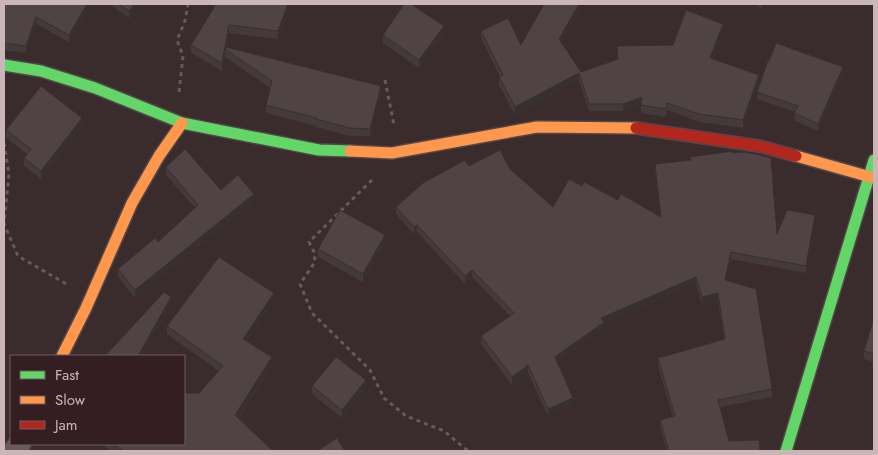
<svg xmlns="http://www.w3.org/2000/svg" width="878" height="455" font-family="Jost,sans-serif">
	<style>
		.lines { fill: none; stroke-linecap: round; stroke-linejoin: round }
		.street-casing { stroke: #524748; stroke-width: 24 }
		.fast-casing { stroke: #524748; stroke-width: 14 }
		.slow-casing { stroke: #524748; stroke-width: 14 }
		.jam-casing { stroke: #524748; stroke-width: 14 }
		.path { stroke: #655a5d; stroke-width: 3; stroke-dasharray: 4 4; stroke-linecap: butt }
		.street { stroke: #685b5d; stroke-width: 21 }
		.fast { stroke: #63d668; stroke-width: 11 }
		.slow { stroke: #ff974d; stroke-width: 11 }
		.jam { stroke: #b3261e; stroke-width: 11 }
		.wall { fill: #443a3b }
		.shaded-wall { fill: #372f30 }
		.building { fill: #4f4345; stroke: #372f30 }
	</style>
	<rect width="100%" height="100%" fill="#3a2b2d"/>
	<g class="lines">
		<!-- street casing -->
		<g class="street-casing">
			<path id="street" d="M14 451 20 444"/>
		</g>
		<!-- fast casing -->
		<g class="fast-casing">
			<path id="fast" d="M4 65 41 71 95 88 182 123 319 150 350 151
				M786 451 874 160"/>
		</g>
		<!-- slow casing -->
		<g class="slow-casing">
			<path id="slow" d="M350 151 392 153 537 127 636 128
				M796 156 874 178
				M62 356 86 308 132 203 159 156 182 123"/>
		</g>
		<!-- jam casing -->
		<g class="jam-casing">
			<path id="jam" d="M636 128 759 146 796 156"/>
		</g>
		<!-- path -->
		<path class="path" d="M385 80 394 125
			M179 92 183 56 177 40 185 21 188 4
			M4 143 9 174 4 224 18 256 68 285
			M372 180 309 242 314 252 315 262 300 284 312 313 370 370 384 398 406 416 444 431 468 451"/>
		<!-- street -->
		<use href="#street" class="street"/>
		<!-- fast -->
		<use href="#fast" class="fast"/>
		<!-- slow -->
		<use href="#slow" class="slow"/>
		<!-- jam -->
		<use href="#jam" class="jam"/>
	</g>
	<!-- wall -->
	<path class="wall" d="M4 4H91L69 42 36 24 26 53 4 50Z
		M109 4H139L129 18Z
		M208 4H291L278 39 229 33 227 47 381 94 370 136H350L316 127V126L266 113V105L270 88 225 57V55L222 71 191 53V45L215 6Z
		M580 4V9L561 42 581 72 673 45 723 31 713 59 759 83 743 128 699 122 667 110 666 117 641 113V105L623 111H589L579 81 515 115 499 85V77H500L481 38V31L521 45Z
		M755 4H763L761 8Z
		M444 34 419 68 383 43V35Z
		M843 74 818 131 794 120 795 112 757 99V92Z
		M82 126 41 179 24 166V158L27 154 6 138V130Z
		M733 153 777 234 815 223 806 273 731 259 726 281 772 389V397L720 407 729 441 760 451H667L660 427V420L673 417 658 366V358L724 339 718 300 702 305 696 284 604 324V329L557 362 573 405 548 416 528 373 512 385 481 344V336L510 316 472 277 465 284 417 232 414 234 396 214V207L469 166 510 169 553 207 582 186 660 216 655 171V164L690 160Z
		M166 167 221 190 254 202 135 298 118 277V269L158 242 195 208 166 175Z
		M385 243 363 282 318 257V249Z
		M274 301 247 341 272 365 239 418 273 451H112L105 447V444H184L199 393 219 371 167 334V326Z
		M874 321V362L864 359V351Z
		M312 386 366 388 342 418 312 394Z"/>
	<!-- shaded-wall -->
	<path class="shaded-wall" d="M87 4H91L69 42V35Z
		M134 4H139L129 18V11Z
		M288 4H291L278 39V31Z
		M579 4H580V9L559 46V39Z
		M36 17V24L26 53V46Z
		M723 24V31L710 66V58Z
		M229 25V33L226 50 225 49V55L222 71V63Z
		M444 26V34L419 68V60Z
		M843 67V74L818 131V124Z
		M579 73V81L515 115V107Z
		M759 75V83L743 128V120Z
		M381 86V94L370 136V129Z
		M642 97V105L623 111V104Z
		M82 118V126L41 179V171Z
		M254 194V202L135 298V290Z
		M815 215V223L806 273V266Z
		M417 225V232L414 234V227Z
		M385 235V243L363 282V274Z
		M731 252V259L725 288V280Z
		M472 270V277L465 284V276Z
		M696 277V284L604 324V329L555 364V357L601 318Z
		M274 293V301L243 347V339Z
		M718 293V300L702 305V297Z
		M171 297V304L142 356H138Z
		M272 357V365L235 423V415Z
		M528 365V373L512 385V377Z
		M366 380V388L342 418V410Z
		M573 398V405L548 416V409Z"/>
	<!-- building -->
	<path class="building" d="M4 4H87L69 35 36 17 26 46 4 43Z
		M119 4H134L129 11Z
		M216 4H288L278 31 229 25 222 63 191 45Z
		M404 4H411L444 26 419 60 383 35Z
		M544 4H579L559 39 581 72 618 59 617 46 673 45 686 10 723 24 710 58 759 75 743 120 699 114 667 103 666 109 641 105 642 97 623 104H589L579 73 515 107 499 77 503 75 481 31 508 18 521 45Z
		M776 43 843 67 818 124 794 113 798 106 757 92 768 60 769 61Z
		M226 47 381 86 370 129 350 128 316 119 317 118 266 105 272 81 225 49Z
		M41 86 82 118 41 171 24 158 31 149 6 130Z
		M185 149 221 190 238 175 254 194 135 290 118 269 155 238 158 242 198 205 166 167Z
		M500 150 510 169 553 207 569 179 582 186 584 182 618 200 621 194 661 217 655 164 691 160 690 157 733 151 732 153 744 152 756 154 771 158 777 234 787 210 815 215 806 266 731 252 725 280 756 289 772 389 718 400 729 441 759 440 760 451H669L660 420 675 416 658 358 725 339 718 293 702 297 696 277 601 318 604 322 555 357 573 398 548 409 528 365 512 377 481 336 514 313 472 270 465 276 417 225 414 227 396 207 423 183 465 160 469 166Z
		M340 210 385 235 363 274 318 249Z
		M219 257 274 293 243 339 272 357 235 415 273 451H124L112 444H184V393H199L223 366 167 326Z
		M164 292 171 297 138 356H105Z
		M873 321H874V354L864 351Z
		M336 357 366 380 342 410 312 386Z
		M337 438 345 451H317Z"/>
	<!-- border -->
	<rect width="878" height="455" fill="none" stroke="#cab6b8" stroke-width="10"/>
	<!-- legend -->
	<rect x="10" y="355" width="175" height="90" fill="#351e21" stroke="#715b5d"/>
	<rect x="20" y="371" width="25" height="8" fill="#63d668" stroke="#715b5d"/>
	<text x="55" y="380" font-size="15" fill="#cab6b8">Fast</text>
	<rect x="20" y="396" width="25" height="8" fill="#ff974d" stroke="#715b5d"/>
	<text x="55" y="405" font-size="15" fill="#cab6b8">Slow</text>
	<rect x="20" y="421" width="25" height="8" fill="#b3261e" stroke="#715b5d"/>
	<text x="55" y="430" font-size="15" fill="#cab6b8">Jam</text>
</svg>
